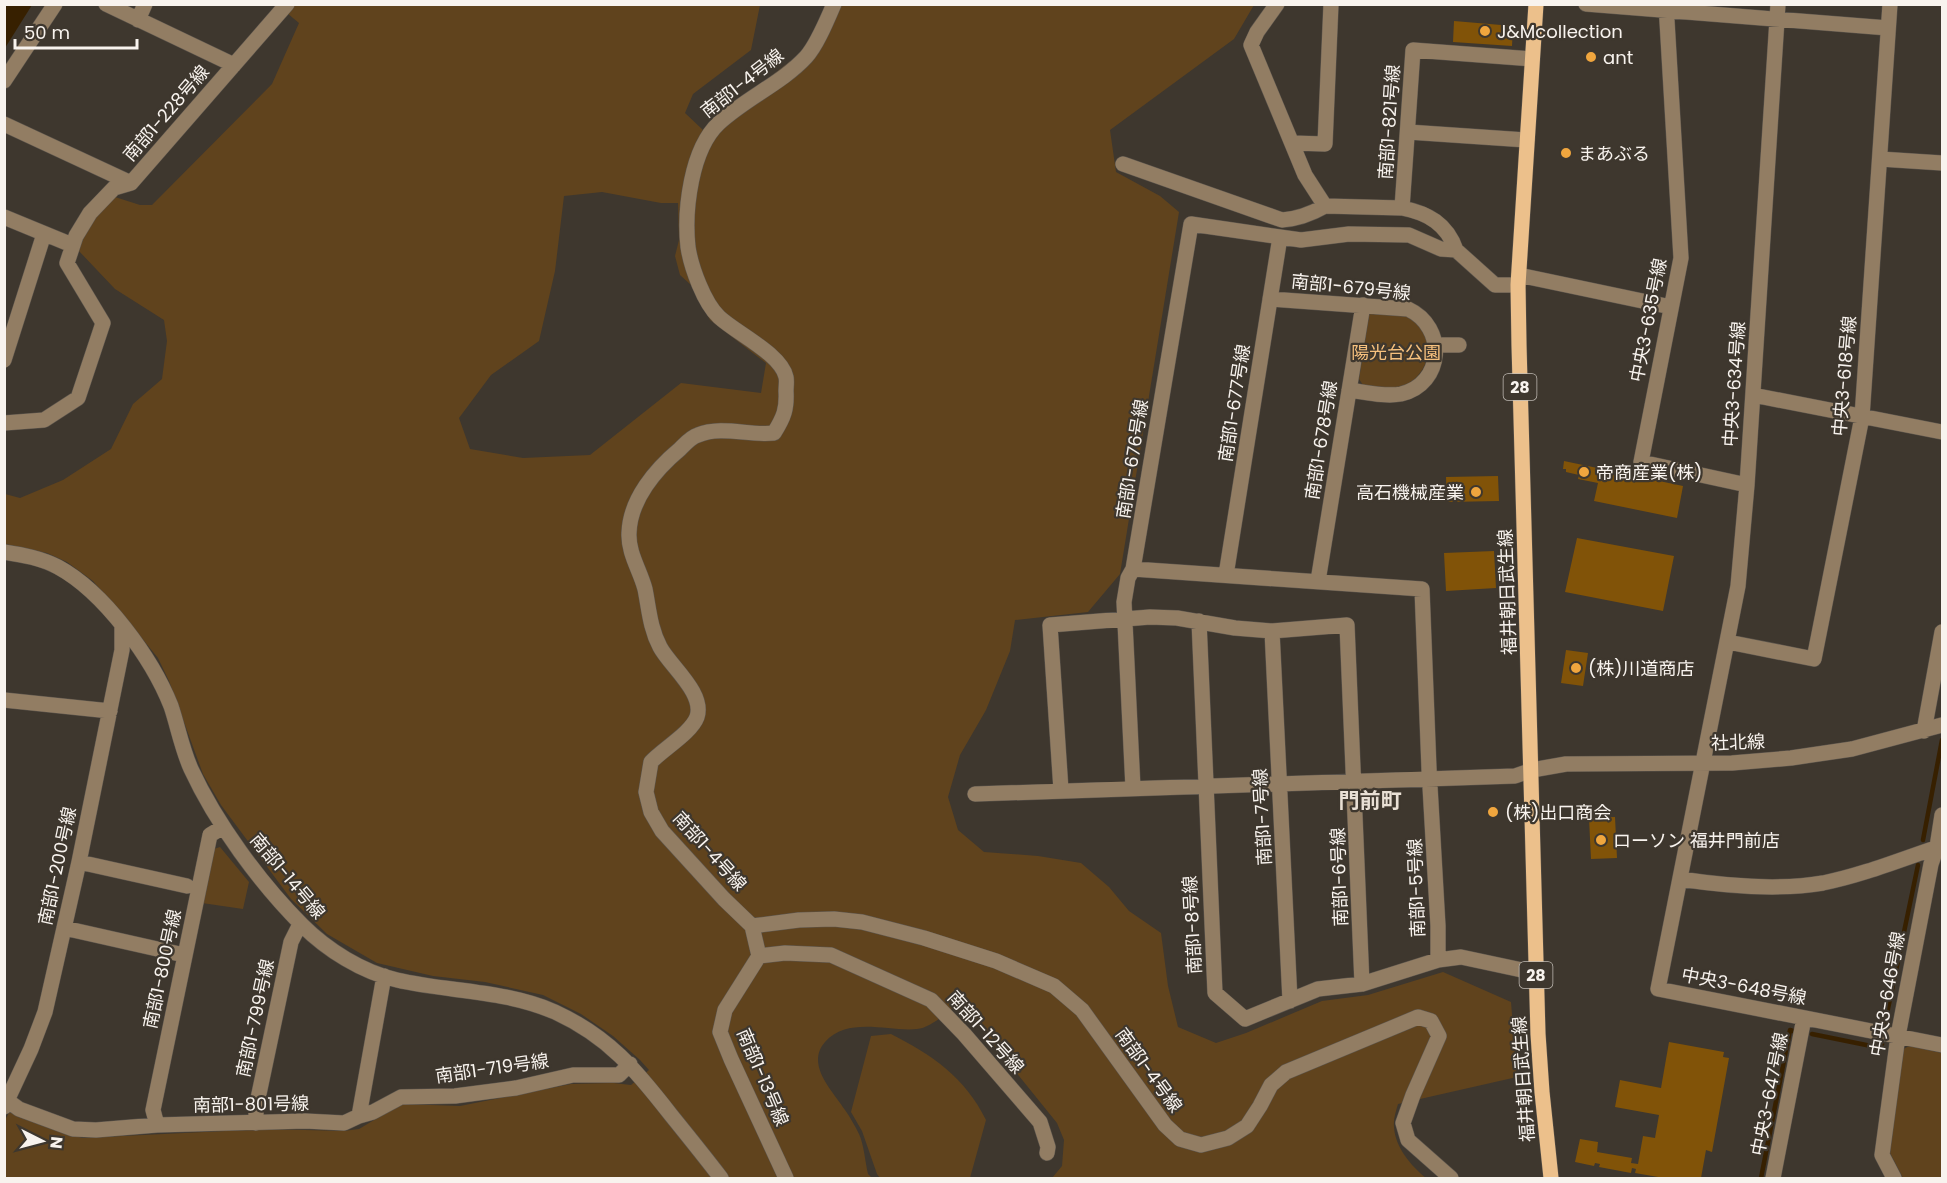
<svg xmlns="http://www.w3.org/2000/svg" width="1947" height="1183" font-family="Poppins,'Noto Sans JP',sans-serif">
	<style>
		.green { fill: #60431d; fill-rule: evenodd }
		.water { fill: #372000 }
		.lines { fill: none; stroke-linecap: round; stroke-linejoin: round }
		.stream { stroke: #372000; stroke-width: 4.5 }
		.building { fill: #815308 }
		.minor-casing { stroke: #5c554d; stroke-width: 16 }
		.major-casing { stroke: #5c554d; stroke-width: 16 }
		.minor { stroke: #927d63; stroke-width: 15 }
		.major { stroke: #ecc08b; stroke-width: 15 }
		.poi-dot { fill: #f0a63e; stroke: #3e372e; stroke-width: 2 }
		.labels { text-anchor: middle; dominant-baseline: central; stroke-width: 4.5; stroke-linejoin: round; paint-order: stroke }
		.shield { fill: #3e372e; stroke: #c0bbb4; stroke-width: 1.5 }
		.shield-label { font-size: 16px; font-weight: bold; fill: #f8f3ee }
		.poi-label { font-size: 18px; fill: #f8f3ee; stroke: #3e372e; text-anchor: start }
		.street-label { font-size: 18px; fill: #f8f3ee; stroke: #3e372e }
		.park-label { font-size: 18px; fill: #f6c17e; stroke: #3e372e }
		.quarter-label { font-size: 21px; font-weight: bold; fill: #e9e0d5; stroke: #3e372e }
	</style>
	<rect width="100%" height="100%" fill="#3e372e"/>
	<!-- green -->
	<path class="green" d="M295 5H760L751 50 693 94 685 113 703 130 789 62C808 54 818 22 826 5H1254L1234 39 1110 130 1116 172 1160 196 1179 212 1120 574 1088 612 1015 620 1010 651 986 710 960 755 948 797 958 830 984 852 1038 856 1081 863 1109 887 1129 911 1161 933 1168 986 1178 1027 1216 1043 1246 1033 1322 1001 1368 995 1443 972 1511 1002 1517 1077 1398 1104C1396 1111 1393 1120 1394 1127 1395 1147 1411 1166 1426 1178H1052L1062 1166 1064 1140 1057 1123 960 1003C948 1011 931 1028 917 1029 889 1032 848 1016 825 1042 805 1065 833 1091 845 1110 850 1117 855 1126 859 1134 864 1145 865 1161 868 1174L872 1178H5L4 1122 11 1109 18 1117 82 1138 265 1129 344 1131 359 1129 401 1104 460 1106 571 1084 613 1083 631 1085 649 1070 640 1060 613 1036 581 1014 543 995 485 982 433 976 377 963 327 934 291 899 221 805 203 774 169 681 158 658 136 631 93 581 67 562 47 553 5 544V494L20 498 63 480 111 449 133 404 162 379 167 341 164 320 115 289 78 250 94 216 115 197 140 205H152L272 84 299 23 287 13ZM602 192 661 203H678L679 240 675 256 680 275 691 285 710 320 766 363 761 393 681 383 590 455 523 458 470 449 459 418 491 375 539 341 555 271 564 196Z
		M1375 311C1384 312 1399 311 1407 315 1439 331 1433 377 1400 387 1389 390 1374 386 1363 385L1359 379 1369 315Z
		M220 847 249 882 243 909 202 903 214 849Z
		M891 1034C932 1055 965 1077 986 1120L970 1178H880L877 1174 862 1131 851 1112 871 1036Z
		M1909 1046 1942 1053V1178H1903L1890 1153 1902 1050Z"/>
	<!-- water -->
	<path class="water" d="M5 4 32 5 5 48 4 5Z"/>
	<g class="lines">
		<!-- stream -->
		<path class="stream" d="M1923 840 1942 740
			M1885 1023 1918 865
			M1812 1034 1881 1048 1882 1044
			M1761 1178 1790 1030 1793 1031"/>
	</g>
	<!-- building -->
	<path class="building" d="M1454 21 1513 26 1512 46 1453 42Z
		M1564 461 1683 486 1677 518 1594 501 1598 483 1578 479 1579 475 1566 472V469H1563Z
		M1498 476 1499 501 1447 502 1446 477Z
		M1577 538 1674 556 1663 611 1565 592Z
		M1494 551 1496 588 1446 591 1444 553Z
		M1566 650 1588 653 1583 686 1561 683Z
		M1615 817 1617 858 1591 859 1589 818Z
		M1669 1042 1724 1052 1723 1057 1729 1058 1712 1152 1706 1150 1701 1178H1664L1635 1173 1636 1169 1632 1168 1631 1173 1599 1167 1600 1164 1595 1163 1594 1166 1575 1162 1580 1139 1598 1142 1597 1152 1632 1158 1631 1163 1638 1164 1643 1136 1655 1138 1659 1115 1615 1107 1620 1080 1661 1088Z"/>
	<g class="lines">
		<!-- minor casing -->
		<g class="minor-casing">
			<path id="minor" d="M106 4 234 65
				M1277 4 1257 32 1251 45 1305 175 1325 206 1402 208C1428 213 1447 224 1456 250
				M1586 4 1888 28
				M1666 4 1681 258 1641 462 1747 485
				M1778 4 1747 485 1738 586 1658 989 1942 1045
				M138 20 145 4
				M4 81 55 4
				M4 124 131 183
				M1408 132 1527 140
				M1292 143 1325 144 1331 4
				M1880 159 1942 163
				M1123 164 1282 220C1297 219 1311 214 1325 206
				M1402 208 1413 50 1532 59
				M4 217 72 245
				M1519 275 1671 307
				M1270 299 1408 309C1447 327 1444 384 1401 394 1385 397 1365 392 1349 390
				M1435 345H1459
				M4 360 44 234
				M1753 395 1942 432
				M4 423 44 420 78 398 103 323 67 263 76 236 90 213 114 188 131 183 287 4
				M4 552C23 555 41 558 58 567 104 592 152 658 171 706 178 727 182 749 191 769 216 823 260 883 302 925 327 950 362 972 397 980 449 992 505 990 555 1012 609 1037 636 1070 671 1115 688 1136 705 1157 721 1178
				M1226 575 1280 237
				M1318 581 1363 305
				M1199 621 1215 993 1245 1019 1318 989 1362 984 1438 960 1461 957 1536 973
				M1272 631 1290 1001
				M1728 642 1814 659 1862 417 1890 4
				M4 700 110 711
				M1924 731 1942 632
				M1133 788 1124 602 1128 578 1133 569
				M1061 790 1050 625 1150 617 1177 618 1235 628 1272 631 1347 625 1362 984
				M975 794 1515 776 1532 770 1566 764 1732 763 1791 758 1852 749 1942 725
				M79 862 187 886
				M1680 879C1726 886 1777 891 1823 883 1863 875 1902 859 1941 846
				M752 926 724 899 662 831 651 812 646 792 651 762C663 749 691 733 697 717 705 693 670 666 660 647 650 628 649 609 645 589 640 570 628 553 629 533 630 499 656 469 680 449 685 444 691 437 698 435 722 425 749 436 774 433 784 417 787 409 786 391 786 386 787 381 786 377 781 354 736 333 719 317 704 303 691 267 688 247 684 210 691 149 719 123 746 98 782 83 806 57 817 45 827 20 834 4
				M752 926 799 920 834 919 862 922 924 938 996 961 1054 986 1082 1010 1165 1125 1180 1139 1201 1145 1228 1138 1247 1126 1260 1106 1271 1085 1286 1072 1418 1017 1431 1021 1439 1036 1413 1095 1403 1123 1408 1140 1451 1178
				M752 926 759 956 725 1010 720 1032 731 1059 786 1178
				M64 928 184 955
				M759 956 785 953 831 955 931 1000 964 1034 1040 1122 1048 1147 1047 1153
				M1438 960V926L1429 769 1422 589 1133 569 1191 224 1301 240 1349 234 1409 235 1441 249 1456 250 1495 285H1518
				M4 1098 19 1109 73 1129 96 1130 157 1125 305 1121 344 1123 359 1116 384 976
				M4 1107 31 1049 45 1012 79 862 122 650V627
				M359 1116 373 1112 401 1097 455 1096 516 1088 573 1075H619L630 1064
				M256 1123V1108L291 942 300 924
				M157 1125 153 1110 210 835 223 827
				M1773 1178 1804 1018
				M1894 1178 1882 1155 1898 1036 1931 864 1937 847 1942 815"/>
		</g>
		<!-- major casing -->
		<g class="major-casing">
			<path id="major" d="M1536 4 1518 285 1519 345 1538 1034 1542 1092 1551 1178"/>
		</g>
		<!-- minor -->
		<use href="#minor" class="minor"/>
		<!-- major -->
		<use href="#major" class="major"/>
	</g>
	<!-- markers -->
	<g class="poi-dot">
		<circle cx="1485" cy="31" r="6"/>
		<circle cx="1591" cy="57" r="6"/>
		<circle cx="1566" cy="153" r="6"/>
		<circle cx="1584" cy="472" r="6"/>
		<circle cx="1476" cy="492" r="6"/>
		<circle cx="1576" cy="668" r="6"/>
		<circle cx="1493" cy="812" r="6"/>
		<circle cx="1601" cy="840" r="6"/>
	</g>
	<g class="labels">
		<!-- shield labels -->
		<g class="shield">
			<rect x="1503.5" y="374" width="33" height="26" rx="4.5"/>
			<rect x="1519.5" y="962" width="33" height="26" rx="4.5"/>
		</g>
		<g class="shield-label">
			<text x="1520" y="387">28</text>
			<text x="1536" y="975">28</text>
		</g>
		<!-- poi labels -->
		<g class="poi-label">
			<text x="1497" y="31">J&amp;Mcollection</text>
			<text x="1603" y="57">ant</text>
			<text x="1578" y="153">まあぶる</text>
			<text x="1596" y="472">帝商産業(株)</text>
			<text x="1464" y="492" text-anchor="end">高石機械産業</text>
			<text x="1588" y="668">(株)川道商店</text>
			<text x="1505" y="812">(株)出口商会</text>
			<text x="1613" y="840">ローソン 福井門前店</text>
		</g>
		<!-- street labels -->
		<g class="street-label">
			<text transform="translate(742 83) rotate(-38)">南部1-4号線</text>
			<text transform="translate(166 113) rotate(-49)">南部1-228号線</text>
			<text transform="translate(1389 122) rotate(-86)">南部1-821号線</text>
			<text transform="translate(1351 287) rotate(6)">南部1-679号線</text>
			<text transform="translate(1648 320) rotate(-79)">中央3-635号線</text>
			<text transform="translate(1844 376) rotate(-85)">中央3-618号線</text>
			<text transform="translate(1734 384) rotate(-86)">中央3-634号線</text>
			<text transform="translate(1234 403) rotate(-81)">南部1-677号線</text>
			<text transform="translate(1321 440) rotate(-81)">南部1-678号線</text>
			<text transform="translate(1132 459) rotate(-81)">南部1-676号線</text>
			<text transform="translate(1507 592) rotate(-92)">福井朝日武生線</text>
			<text transform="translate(1738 742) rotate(-2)">社北線</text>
			<text transform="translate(1262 817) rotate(-93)">南部1-7号線</text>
			<text transform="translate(710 851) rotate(48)">南部1-4号線</text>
			<text transform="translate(57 866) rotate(-78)">南部1-200号線</text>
			<text transform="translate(288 876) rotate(50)">南部1-14号線</text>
			<text transform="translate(1339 877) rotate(-92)">南部1-6号線</text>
			<text transform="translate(1416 888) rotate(-92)">南部1-5号線</text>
			<text transform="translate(1192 925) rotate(-93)">南部1-8号線</text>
			<text transform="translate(162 969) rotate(-78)">南部1-800号線</text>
			<text transform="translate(1744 986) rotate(11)">中央3-648号線</text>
			<text transform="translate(1887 994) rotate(-80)">中央3-646号線</text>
			<text transform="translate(255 1018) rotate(-78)">南部1-799号線</text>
			<text transform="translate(986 1032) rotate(48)">南部1-12号線</text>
			<text transform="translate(492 1068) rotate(-8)">南部1-719号線</text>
			<text transform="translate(1149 1070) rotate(54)">南部1-4号線</text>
			<text transform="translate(763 1077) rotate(67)">南部1-13号線</text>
			<text transform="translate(1523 1079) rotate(-94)">福井朝日武生線</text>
			<text transform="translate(1769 1094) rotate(-79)">中央3-647号線</text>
			<text transform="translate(251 1104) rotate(-1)">南部1-801号線</text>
		</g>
		<!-- park labels -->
		<g class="park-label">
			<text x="1396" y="352">陽光台公園</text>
		</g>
		<!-- quarter labels -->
		<g class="quarter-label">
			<text x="1370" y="800">門前町</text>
		</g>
	</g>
	<!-- border -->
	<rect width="1947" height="1183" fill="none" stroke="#f8f3ee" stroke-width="12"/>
	<!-- north arrow -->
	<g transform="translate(42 1141) rotate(96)" stroke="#3e372e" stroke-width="4.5" paint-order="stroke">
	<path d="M0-4.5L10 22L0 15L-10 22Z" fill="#f8f3ee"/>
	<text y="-9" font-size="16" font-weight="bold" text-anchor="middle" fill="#f8f3ee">N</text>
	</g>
	<!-- scale -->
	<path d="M15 39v9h122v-9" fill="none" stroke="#f8f3ee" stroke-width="3"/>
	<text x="24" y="39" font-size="18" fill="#f8f3ee" stroke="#3e372e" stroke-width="4.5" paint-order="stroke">50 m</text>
</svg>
